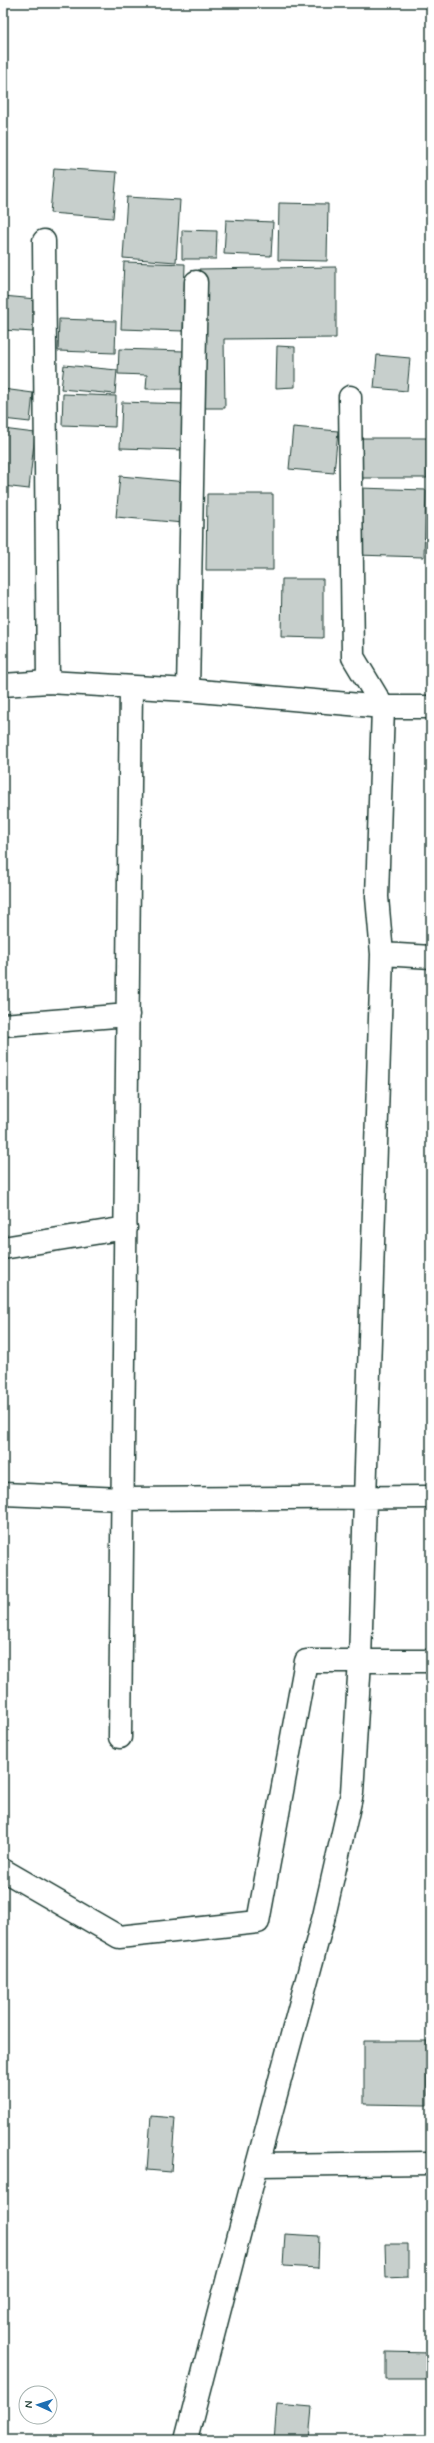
<svg xmlns="http://www.w3.org/2000/svg" width="434" height="2443" font-family="Mynerve,sans-serif">
	<style>
		.building { fill: #c7cfcc; stroke: #1f3d34 }
		.lines { fill: none; stroke-linecap: round; stroke-linejoin: round }
		.street-casing { stroke: #1f3d34; stroke-width: 25 }
		.secondary-casing { stroke: #1f3d34; stroke-width: 25 }
		.street { stroke: #fff; stroke-width: 22 }
		.secondary { stroke: #fff; stroke-width: 22 }
	</style>
	<rect width="100%" height="100%" fill="#fff"/>
	<filter id="ink" filterUnits="userSpaceOnUse"><feTurbulence type="fractalNoise" baseFrequency=".025" numOctaves="2"/><feDisplacementMap in="SourceGraphic" scale="8" xChannelSelector="R" yChannelSelector="G"/><feConvolveMatrix kernelMatrix="1 2 1 2 8 2 1 2 1" color-interpolation-filters="sRGB"/></filter>
	<g filter="url(#ink)">
		<!-- building -->
		<path class="building" d="M54 168 117 172 113 218 50 213Z
			M127 197 180 200 176 262 123 258Z
			M279 203 328 204 327 261 278 260Z
			M226 220 273 222 271 256 224 254Z
			M182 230 217 231 216 259H182Z
			M124 262 185 264 183 331 121 329Z
			M336 267V338L224 339 225 408H201L199 269Z
			M3 296 36 299 33 332 3 330Z
			M59 319 116 321 115 353 58 351Z
			M277 346 295 347V387L276 388Z
			M119 349 184 351 183 389H146L147 375 118 374Z
			M377 355 410 358 407 391 374 388Z
			M64 365 117 370 115 394 61 389Z
			M3 389 33 393 30 422 3 419Z
			M63 394 116 396 115 427 62 425Z
			M122 402 185 404 183 450 120 448Z
			M293 427 338 431 334 473 289 469Z
			M3 429 35 433 29 489 3 486Z
			M361 438H427V478H360Z
			M120 476 187 482 183 523 116 517Z
			M359 488 426 490 424 557 356 555Z
			M207 494H273V570H206Z
			M282 579H323V638L281 637Z
			M364 2041H427V2105L364 2104Z
			M151 2116 175 2118 171 2172 147 2170Z
			M285 2234 319 2236 318 2268 283 2266Z
			M385 2244H408V2277L386 2278Z
			M386 2352 431 2353V2379H386Z
			M277 2404 312 2407 309 2440H274Z"/>
		<g class="lines">
			<!-- street casing -->
			<g class="street-casing">
				<path id="street" d="M44 241 48 682
					M188 690 196 282
					M382 954 431 957
					M3 1025 128 1015
					M3 1248 126 1228
					M3 1494 123 1499 431 1497
					M120 1737 131 687
					M3 1870 119 1937 258 1922 306 1661H431
					M257 2165 431 2163
					M186 2440 257 2165 324 1916 352 1793 360 1660 382 954 377 897 383 707 353 657 350 397"/>
			</g>
			<!-- secondary casing -->
			<g class="secondary-casing">
				<path id="secondary" d="M3 685 48 682 188 690 383 707H431"/>
			</g>
			<!-- street -->
			<use href="#street" class="street"/>
			<!-- secondary -->
			<use href="#secondary" class="secondary"/>
		</g>
	</g>
	<!-- margin -->
	<rect width="434" height="2443" fill="none" stroke="#fff" stroke-width="16"/>
	<rect x="8" y="8" width="418" height="2427" fill="none" stroke="#1f3d34" stroke-width="1.5" filter="url(#ink)"/>
	<!-- north arrow -->
	<g transform="translate(38 2405) rotate(273)"><circle r="19" fill="#ffffff" stroke="#a5b1ae"/>
	<path d="M0-3L7 15L0 10L-7 15Z" fill="#1f6fb2"/>
	<text y="-6" font-size="11" font-weight="bold" text-anchor="middle" fill="#1f3d34">N</text>
	</g>
</svg>
